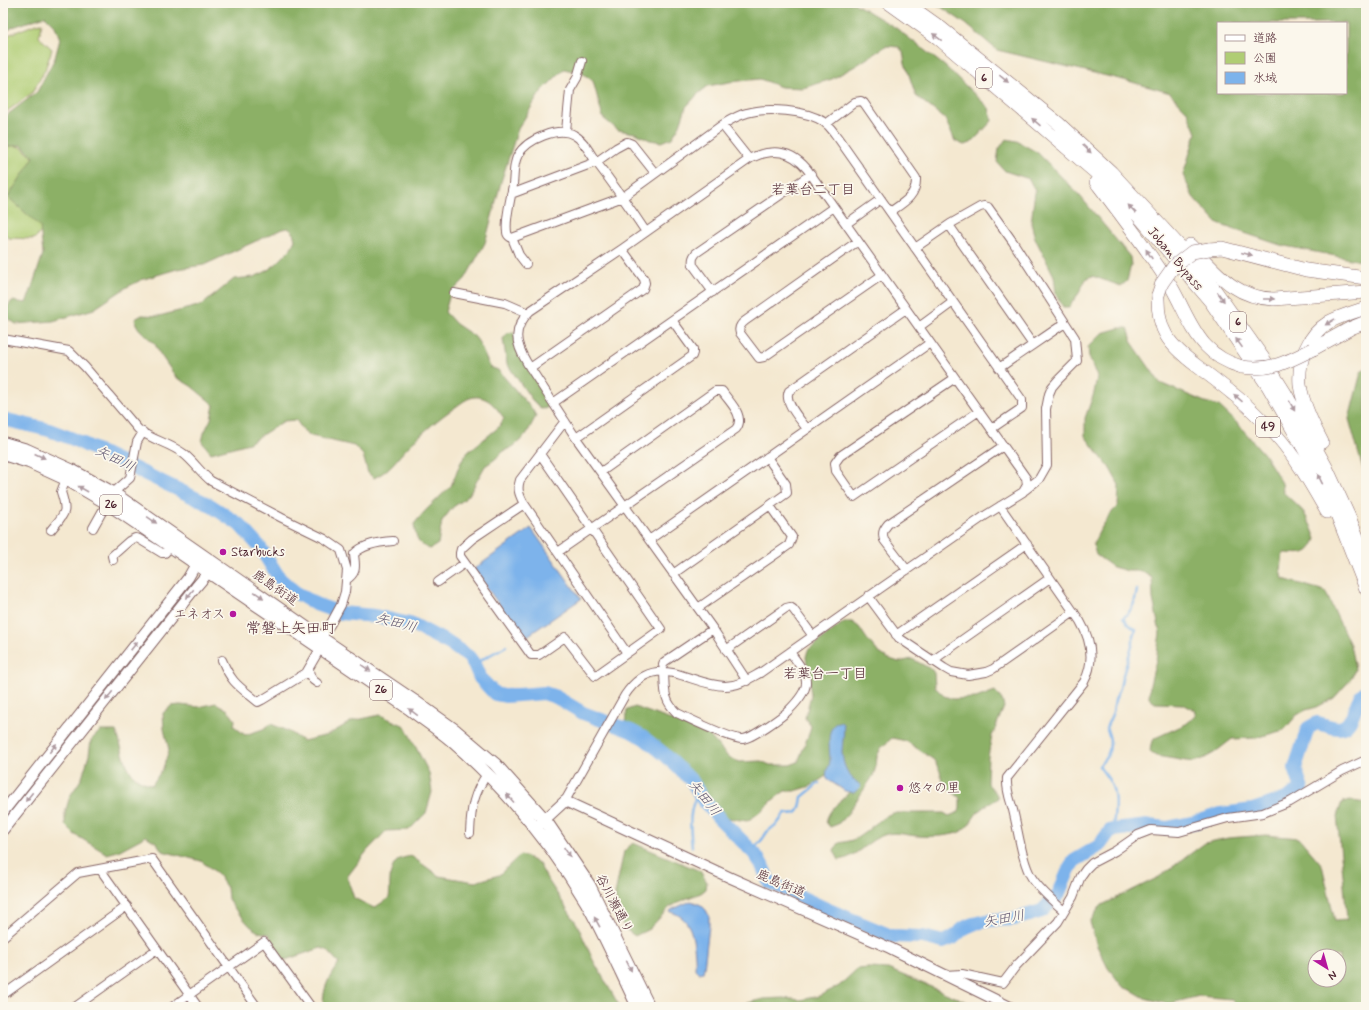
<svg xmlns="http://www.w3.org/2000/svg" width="1369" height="1010" font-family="Mynerve,'Klee One',sans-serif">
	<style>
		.green { fill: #b0cd74; stroke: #7d7650 }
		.forest { fill: #8cb066; stroke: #6b6848; fill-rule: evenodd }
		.water { fill: #7db3eb; stroke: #64698b }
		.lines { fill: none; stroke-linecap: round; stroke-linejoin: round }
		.stream { stroke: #7db3eb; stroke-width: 2.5 }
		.river { stroke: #7db3eb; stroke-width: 14 }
		.minor-casing { stroke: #866565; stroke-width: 10 }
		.tertiary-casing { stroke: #866565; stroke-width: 12 }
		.primary-casing { stroke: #866565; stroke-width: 14 }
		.trunk-casing { stroke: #866565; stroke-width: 14 }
		.minor { stroke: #fff; stroke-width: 8 }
		.tertiary { stroke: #fff; stroke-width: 10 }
		.primary { stroke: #fff; stroke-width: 12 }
		.trunk { stroke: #fff; stroke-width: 13 }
		.trunk-bridge-casing { stroke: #866565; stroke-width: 14; stroke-linecap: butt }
		.trunk-bridge { stroke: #fff; stroke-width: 13 }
		.oneway { fill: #ae9aa0 }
		.poi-dot { fill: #b5179e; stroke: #fbf7ec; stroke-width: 1.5 }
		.labels { text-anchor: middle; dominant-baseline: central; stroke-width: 3.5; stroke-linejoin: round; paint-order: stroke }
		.shield { fill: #fbf7ec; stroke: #7f6065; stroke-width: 1 }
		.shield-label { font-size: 12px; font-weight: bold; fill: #4a1f2b }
		.street-label { font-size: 13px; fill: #4a1f2b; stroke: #fbf7ec }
		.poi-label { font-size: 13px; fill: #4a1f2b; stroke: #fbf7ec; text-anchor: start }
		.neighbourhood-label { font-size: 14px; fill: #4a1f2b; stroke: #fbf7ec }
		.water-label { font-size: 14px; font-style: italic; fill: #5c536e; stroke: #fbf7ec }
		.quarter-label { font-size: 15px; fill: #4a1f2b; stroke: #fbf7ec }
	</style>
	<rect width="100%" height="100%" fill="#fbf7ec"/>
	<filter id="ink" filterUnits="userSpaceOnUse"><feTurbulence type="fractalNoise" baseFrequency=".025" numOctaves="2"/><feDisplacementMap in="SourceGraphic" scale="8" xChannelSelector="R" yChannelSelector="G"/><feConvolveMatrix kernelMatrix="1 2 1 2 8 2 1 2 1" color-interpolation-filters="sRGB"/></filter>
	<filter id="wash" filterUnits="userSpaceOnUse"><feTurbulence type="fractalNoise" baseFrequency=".012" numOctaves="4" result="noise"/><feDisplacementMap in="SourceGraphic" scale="16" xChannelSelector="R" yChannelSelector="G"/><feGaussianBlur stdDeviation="0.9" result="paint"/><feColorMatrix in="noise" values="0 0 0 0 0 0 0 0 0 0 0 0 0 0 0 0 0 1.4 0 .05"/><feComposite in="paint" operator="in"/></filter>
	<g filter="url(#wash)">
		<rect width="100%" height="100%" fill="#f4e8d0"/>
		<!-- green -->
		<path class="green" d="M42 23 39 37 52 49 45 70 32 93 3 114V37L36 24Z
			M3 144 21 147 34 158 43 230 34 239 9 238 3 234Z"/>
		<!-- forest -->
		<path class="forest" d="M3 3H854L896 28 946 67 989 108 992 121 971 143 964 145 955 141 945 119 916 96 905 63 903 52 899 47 886 46 857 65 832 79 803 88 781 87 760 79 729 82 708 86 698 94 686 107 680 125 672 138 662 142 650 140 635 133 618 130 603 118 593 81 582 73 564 69 540 93 518 129 501 182 485 243 465 279 450 294 445 312 456 324 474 336 478 341 490 367 498 370 532 409 536 416 526 435 514 446 504 451 494 460 485 466 469 495 462 501 453 507 442 521 438 544 430 549C416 544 416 537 414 524L425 511 451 486 461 462 468 452 499 427 504 418C497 409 491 399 479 397 470 396 464 401 457 406 439 418 423 432 408 447 396 459 391 470 374 478L368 473 363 455 354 446 311 436 303 430 296 420 284 421 249 443 211 453 202 442 204 433 211 419 214 405 191 386 176 377 160 354 155 344 139 329 136 324 135 319 142 315 159 316 202 305 234 279 254 277 265 272 276 264 290 250 295 240 293 232 288 228 282 229 204 265 177 269 141 280 127 287 94 309 53 321 16 324 3 315V312L12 301 26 303 30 293 43 254 40 226 8 197 34 157 21 145 3 147V118L37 92 55 58 60 39 55 26 45 16 13 27 3 34Z
			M935 3H1366V262L1280 245 1218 224 1193 197 1183 175 1196 133 1187 111 1170 93 1132 82 997 50 966 24ZM1218 23H1346V93H1218Z
			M1006 139 1017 141 1038 153 1080 196 1118 242 1130 257 1131 265 1127 281 1121 286 1092 276 1086 279 1079 293 1069 307H1063L1056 294 1054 276 1035 238 1031 223 1035 191 1029 179 1005 171 997 162 999 149Z
			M1119 328H1128L1131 337V341L1160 383 1205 402 1219 406 1238 424 1264 454 1282 483 1283 492 1303 511 1311 526 1316 539C1309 558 1300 553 1283 553L1281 570 1283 579 1325 591 1350 645 1355 669 1351 679 1334 698 1317 707 1306 710 1297 715 1284 730 1255 738 1232 739 1214 753 1203 759 1193 762 1156 756 1150 752 1151 744 1155 738 1186 724 1196 716 1194 710 1183 704 1155 703 1149 698 1150 685 1156 660 1160 633 1153 599 1152 578 1141 571H1128L1113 567 1096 555 1093 544 1100 530 1112 512 1118 506 1119 485 1109 467 1097 452 1085 436V418L1094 393 1097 377 1089 357 1088 347 1102 333Z
			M513 332 547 397 549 404 548 407 544 409 539 407 532 400 507 364 503 339 507 333Z
			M1366 368V480L1349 419 1361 372Z
			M844 622H852L859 627 867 639 878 652 887 658 899 662 912 659 931 669 934 673 935 687 944 696 953 699 976 698 995 691 1002 700 1004 707 992 736 988 757 987 783 996 793 998 798C992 803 985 805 980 810 974 815 971 824 965 829 955 837 929 837 917 836 905 835 895 831 884 835 867 840 857 858 839 860L834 851 839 843C844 842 850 841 855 839 868 832 878 819 892 813H944L949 816 959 812 960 808V798L946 787 942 781 940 771 934 760 906 741 892 738 881 748 877 756 876 766 873 776 848 813 838 824 830 827 826 822C829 806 845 800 853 787L832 772 811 786 795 791H785L774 799 759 813 747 821 716 816 707 811 670 762 645 742 625 723 627 710 635 707 707 733 729 758 740 762 761 761 770 765H790L798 762 810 731 811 726 805 718 811 695 806 657 808 650Z
			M216 703 228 710 235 720 234 726 245 735 263 729 271 724 290 732 303 741 328 735 352 721 380 715 405 726 429 773 432 792 426 813 409 830 386 831 367 851 347 877 354 898 374 908 389 898C391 885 387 870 398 860 401 858 407 857 411 856L439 876 475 882 499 875 520 855 525 856 539 864 546 877 577 924 593 960 620 1007H323C323 987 328 979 339 963L327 950 321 948 285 960H281L269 934 258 932 250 926 234 908 228 899 227 888 217 873 201 861 162 851 157 843 146 836 118 851 107 854 74 834 65 825V813L70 796 82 778 89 755 91 740 100 731H116C122 745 124 767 135 777 139 781 147 783 152 785L163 768 169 750 164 729 163 713 171 706 180 705 199 707Z
			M1353 801 1366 803V1007H1237L1231 999 1199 996 1168 1004 1145 998 1133 991 1123 987 1108 968 1097 946 1090 922 1100 906 1159 877 1205 843 1228 838 1266 835 1299 838 1322 865 1335 921 1347 920 1344 885 1337 816 1342 802ZM1315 956H1339V980H1315Z
			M633 843 700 871 707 882 706 889 701 893 685 899 670 907 649 929 635 936 625 929 618 915 615 894 624 851Z
			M869 968 888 969 979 1007H740L747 1003 763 999 783 998 800 1000 819 996 839 986 857 969Z"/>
		<!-- water -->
		<path class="water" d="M531 528 581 599 523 639 474 569Z
			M838 722C840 722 841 722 843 724 845 728 842 746 842 752 843 764 846 772 854 780 857 782 859 784 861 786L854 793 845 791 827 779C825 769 829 769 830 761 830 749 825 728 838 722Z
			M691 901 701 905 706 910 709 916V926L704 968 703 972 699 973 695 969C696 959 694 934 688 925 685 919 677 913 670 912L671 910Z"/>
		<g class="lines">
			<!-- stream -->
			<path class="stream" d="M474 664 506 646
				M1113 830C1114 815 1118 796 1110 782 1107 776 1102 771 1099 766 1102 762 1105 759 1107 756 1112 746 1110 736 1106 728L1113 712 1115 700 1120 688 1122 678 1133 643V635L1136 630 1127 623 1123 618C1133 610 1135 602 1137 590
				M692 847C690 825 688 812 698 792
				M752 850 761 841 767 832 778 823 785 813C800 816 800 810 802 797L819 783"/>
			<!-- river -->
			<path class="river" d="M3 419 49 430 73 439 210 505 240 525 259 546 280 579 295 592 315 604 341 613 375 616 414 625 450 644 469 657 474 664 480 678 495 694 505 696 544 693 556 697 583 713 631 731 644 738 664 754 692 781 703 800 719 818 755 854 762 865 769 882 831 911 891 936 923 937 943 942 953 938 964 928 973 924 991 920 1015 919 1042 911 1058 895 1070 867 1074 861 1099 846 1110 831 1113 830 1148 826 1167 828 1196 822 1221 814 1253 810 1286 799 1302 789 1295 768 1308 728 1317 723C1323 724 1332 728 1339 728 1355 727 1353 700 1366 691"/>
		</g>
	</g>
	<g filter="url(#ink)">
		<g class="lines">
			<!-- minor casing -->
			<g class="minor-casing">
				<path id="minor" d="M826 124 855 102 861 101 864 103 916 178C917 196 903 203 890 212
					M722 125 749 159
					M566 131 570 90 577 78 582 61
					M511 194 596 162 616 148 627 142 632 144 655 173
					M846 224 881 199
					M949 225 1033 345
					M646 232C630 208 614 185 597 163 590 154 584 140 574 135 559 126 527 139 518 155 512 165 515 178 512 190 510 203 505 219 507 232 507 235 508 235 510 237L512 238 623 197 722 125C730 120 738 115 747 113 767 107 806 110 824 122 830 126 834 133 838 138L1022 400V408L991 429
					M512 238 519 255 526 264
					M858 241 745 321C741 324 738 328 740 333L759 358 764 357 882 275
					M915 248 950 224 980 207 984 206 988 207 1013 242 1075 338 1077 361 1058 380 1052 387 1049 394 1046 409 1047 465 1039 479 1025 490
					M713 292 693 265C692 259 693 257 696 253L811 174
					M454 293 505 303 528 313
					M919 327 953 302
					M3 339 69 351 85 367 138 429C151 440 170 443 184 454 194 462 201 473 211 481L282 518 325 539 341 550 347 570 345 592 341 605 330 625 321 638
					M530 368 643 289 645 283 644 279 622 249
					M999 368 1065 323
					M955 378 840 456 835 463 836 471 854 497 979 411
					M553 403 834 207
					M565 421 520 480C517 489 519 494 523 502L627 653
					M807 429C801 420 783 402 789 391L906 309
					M576 438 692 356 693 353V349L672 320
					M113 493 130 478 137 442 143 432
					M524 504 472 539 461 549 460 553V556L531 655H539L565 637 595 676 661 629 540 454
					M1000 506 1080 621C1091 640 1095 661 1084 682L1007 778C1006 790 1010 799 1013 810 1018 829 1022 863 1032 878 1040 890 1053 901 1064 911
					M93 528 107 503
					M51 530C65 513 68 513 61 492L66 479
					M649 540 930 343
					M558 552 736 429C746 416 729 402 722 391H715L601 472
					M113 560 112 556 129 541 135 538 139 539 162 553H165L171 546
					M907 570 884 540C882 533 883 530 888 524L1003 446
					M673 574 780 498 787 493 786 484 767 457
					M346 580C358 572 355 566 354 554 363 544 380 542 393 541
					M438 582 465 563
					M868 596 899 638 944 668 951 672 968 675 986 672 993 669 1074 612
					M698 608 789 545 792 537 770 506
					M896 635 1027 544
					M726 650 786 608 790 607 793 609 813 636
					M222 660C232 684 239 686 258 702L262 700 306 673 317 654
					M932 661 1050 578
					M663 665 664 662 713 629
					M309 668C309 675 311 680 317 683
					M664 672C665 690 663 700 677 713 690 719 732 740 743 739 752 738 782 717 789 710 796 703 805 693 806 684 807 672 796 661 790 652
					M565 801 625 695C656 649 687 685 725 686 738 686 749 679 760 673L878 590 986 515 1023 492 1027 485 1026 478 807 169C791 150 773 148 751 158L622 249 530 311C512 329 515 343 527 363L576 438 713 629 747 681
					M470 833C471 809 473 793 488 773
					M100 869 198 1007
					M3 937 78 873 152 859 257 1007
					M945 975 962 974 1003 983 1016 966 1058 922 1073 897 1081 876 1086 869 1092 863 1115 851 1138 835 1151 830 1179 832 1228 818 1263 813 1290 802 1342 771 1366 760
					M3 995 127 906
					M75 1007 157 949
					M172 1007 264 942 311 1007"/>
			</g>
			<!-- tertiary casing -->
			<g class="tertiary-casing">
				<path id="tertiary" d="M3 812 188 578 200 557
					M539 825 565 801 731 878 890 948 1010 1007
					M3 830 196 587 213 567"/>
			</g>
			<!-- primary casing -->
			<g class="primary-casing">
				<path id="primary" d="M3 443 27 450 71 470 113 493 321 638 414 701 456 731 495 764 545 820 589 885 649 1007
					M3 454 29 462 66 479 107 503 410 709C424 720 438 729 451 740 505 787 551 842 587 903 606 937 621 972 638 1007"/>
			</g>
			<!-- trunk casing -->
			<g class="trunk-casing">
				<path id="trunk" d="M889 3 938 38 1102 178 1143 221 1211 302 1268 386 1312 463 1336 512 1366 589
					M906 3 941 28 1058 123 1111 172 1184 251 1215 290 1263 358 1285 393 1326 467 1349 517 1366 559
					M1096 182C1122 216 1149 251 1172 288 1183 307 1191 330 1206 346 1216 357 1228 363 1242 367
					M1190 245C1216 272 1234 298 1274 299L1366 292
					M1209 249 1222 248 1306 270 1366 278
					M1158 295C1157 331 1169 345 1197 366 1209 375 1221 384 1233 394 1249 406 1263 421 1277 436 1297 459 1312 486 1327 512
					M1313 349 1351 328 1366 322
					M1322 442C1313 425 1303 405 1300 385 1298 361 1307 335 1329 322 1340 316 1354 312 1366 308"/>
			</g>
			<!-- minor -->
			<use href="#minor" class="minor"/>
			<!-- tertiary -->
			<use href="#tertiary" class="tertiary"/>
			<!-- primary -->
			<use href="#primary" class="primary"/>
			<!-- trunk -->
			<use href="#trunk" class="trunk"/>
			<!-- trunk-bridge casing -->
			<g class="trunk-bridge-casing">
				<path id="trunk-bridge" d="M1158 295 1162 283 1174 266 1192 252 1209 249
					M1242 367C1271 371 1288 362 1313 349"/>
			</g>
			<!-- trunk-bridge -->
			<use href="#trunk-bridge" class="trunk-bridge"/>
		</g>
		<!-- one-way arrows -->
		<defs><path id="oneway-solid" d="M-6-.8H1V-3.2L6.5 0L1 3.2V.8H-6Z"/></defs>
		<g class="oneway">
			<use href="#oneway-solid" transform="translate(937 37) rotate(-142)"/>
			<use href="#oneway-solid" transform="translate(1004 79) rotate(39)"/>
			<use href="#oneway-solid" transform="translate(1036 122) rotate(-139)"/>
			<use href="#oneway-solid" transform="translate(1087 149) rotate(43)"/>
			<use href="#oneway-solid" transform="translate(1132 209) rotate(-134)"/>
			<use href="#oneway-solid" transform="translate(1149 254) rotate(-123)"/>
			<use href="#oneway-solid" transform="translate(1247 254) rotate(14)"/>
			<use href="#oneway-solid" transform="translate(1221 297) rotate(55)"/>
			<use href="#oneway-solid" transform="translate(1269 299)"/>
			<use href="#oneway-solid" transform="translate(1330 322) rotate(148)"/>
			<use href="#oneway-solid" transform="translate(1239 343) rotate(-125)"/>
			<use href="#oneway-solid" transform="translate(1238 398) rotate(-139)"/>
			<use href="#oneway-solid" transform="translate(1292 406) rotate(61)"/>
			<use href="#oneway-solid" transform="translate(40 456) rotate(25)"/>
			<use href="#oneway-solid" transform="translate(1320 479) rotate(-116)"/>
			<use href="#oneway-solid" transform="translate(83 489) rotate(-150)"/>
			<use href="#oneway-solid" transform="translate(152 520) rotate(35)"/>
			<use href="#oneway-solid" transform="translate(190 594) rotate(128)"/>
			<use href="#oneway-solid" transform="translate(259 595) rotate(35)"/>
			<use href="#oneway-solid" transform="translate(134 646) rotate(-52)"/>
			<use href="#oneway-solid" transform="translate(366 668) rotate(34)"/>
			<use href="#oneway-solid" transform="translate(109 696) rotate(128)"/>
			<use href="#oneway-solid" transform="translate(413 712) rotate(-144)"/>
			<use href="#oneway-solid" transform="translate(53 748) rotate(-52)"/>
			<use href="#oneway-solid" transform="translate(29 797) rotate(128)"/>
			<use href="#oneway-solid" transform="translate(510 798) rotate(-132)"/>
			<use href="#oneway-solid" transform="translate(567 852) rotate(56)"/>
			<use href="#oneway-solid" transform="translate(597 922) rotate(-119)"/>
			<use href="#oneway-solid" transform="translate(629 966) rotate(64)"/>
		</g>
	</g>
	<!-- markers -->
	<g class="poi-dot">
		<circle cx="223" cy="552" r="4"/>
		<circle cx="233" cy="614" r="4"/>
		<circle cx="900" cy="788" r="4"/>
	</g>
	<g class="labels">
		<!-- shield labels -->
		<g class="shield">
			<rect x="976" y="68" width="16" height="20" rx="3"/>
			<rect x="1230" y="312" width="16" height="20" rx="3"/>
			<rect x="1256" y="417" width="24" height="20" rx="3"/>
			<rect x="100" y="495" width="22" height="20" rx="3"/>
			<rect x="370" y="680" width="22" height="20" rx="3"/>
		</g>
		<g class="shield-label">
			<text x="984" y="78">6</text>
			<text x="1238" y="322">6</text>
			<text x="1268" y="427">49</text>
			<text x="111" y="505">26</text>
			<text x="381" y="690">26</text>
		</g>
		<!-- street labels -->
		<g class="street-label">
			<text transform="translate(1175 259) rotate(50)">Joban Bypass</text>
			<text transform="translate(275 588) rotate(35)">鹿島街道</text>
			<text transform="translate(781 884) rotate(23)">鹿島街道</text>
			<text transform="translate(614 904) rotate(62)">谷川瀬通り</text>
		</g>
		<!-- poi labels -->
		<g class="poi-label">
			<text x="231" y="552">Starbucks</text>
			<text x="225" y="614" text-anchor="end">エネオス</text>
			<text x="908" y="788">悠々の里</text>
		</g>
		<!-- neighbourhood labels -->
		<g class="neighbourhood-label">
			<text x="813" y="190">若葉台二丁目</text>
			<text x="825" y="674">若葉台一丁目</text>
		</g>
		<!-- water labels -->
		<g class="water-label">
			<text transform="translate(115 459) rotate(26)">矢田川</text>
			<text transform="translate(396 623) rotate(15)">矢田川</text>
			<text transform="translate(704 798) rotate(51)">矢田川</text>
			<text transform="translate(1004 919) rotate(-10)">矢田川</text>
		</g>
		<!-- quarter labels -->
		<g class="quarter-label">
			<text x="291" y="629">常磐上矢田町</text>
		</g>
	</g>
	<!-- margin -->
	<rect width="1369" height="1010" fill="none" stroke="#fbf7ec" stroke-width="16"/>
	<!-- legend -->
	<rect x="1217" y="22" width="130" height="72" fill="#fbf7ec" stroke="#b4a19f"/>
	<rect x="1225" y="35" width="20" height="6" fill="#ffffff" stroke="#b4a19f"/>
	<text x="1253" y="42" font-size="12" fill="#4a1f2b">道路</text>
	<rect x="1225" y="52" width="20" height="12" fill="#b0cd74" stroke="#b4a19f"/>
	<text x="1253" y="62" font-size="12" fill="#4a1f2b">公園</text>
	<rect x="1225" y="72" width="20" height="12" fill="#7db3eb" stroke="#b4a19f"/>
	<text x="1253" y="82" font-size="12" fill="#4a1f2b">水域</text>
	<!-- north arrow -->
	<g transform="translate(1327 968) rotate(143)"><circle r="19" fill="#fbf7ec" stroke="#b4a19f"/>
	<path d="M0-3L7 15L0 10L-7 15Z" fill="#b5179e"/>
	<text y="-6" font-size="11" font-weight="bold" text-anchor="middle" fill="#4a1f2b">N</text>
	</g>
</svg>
